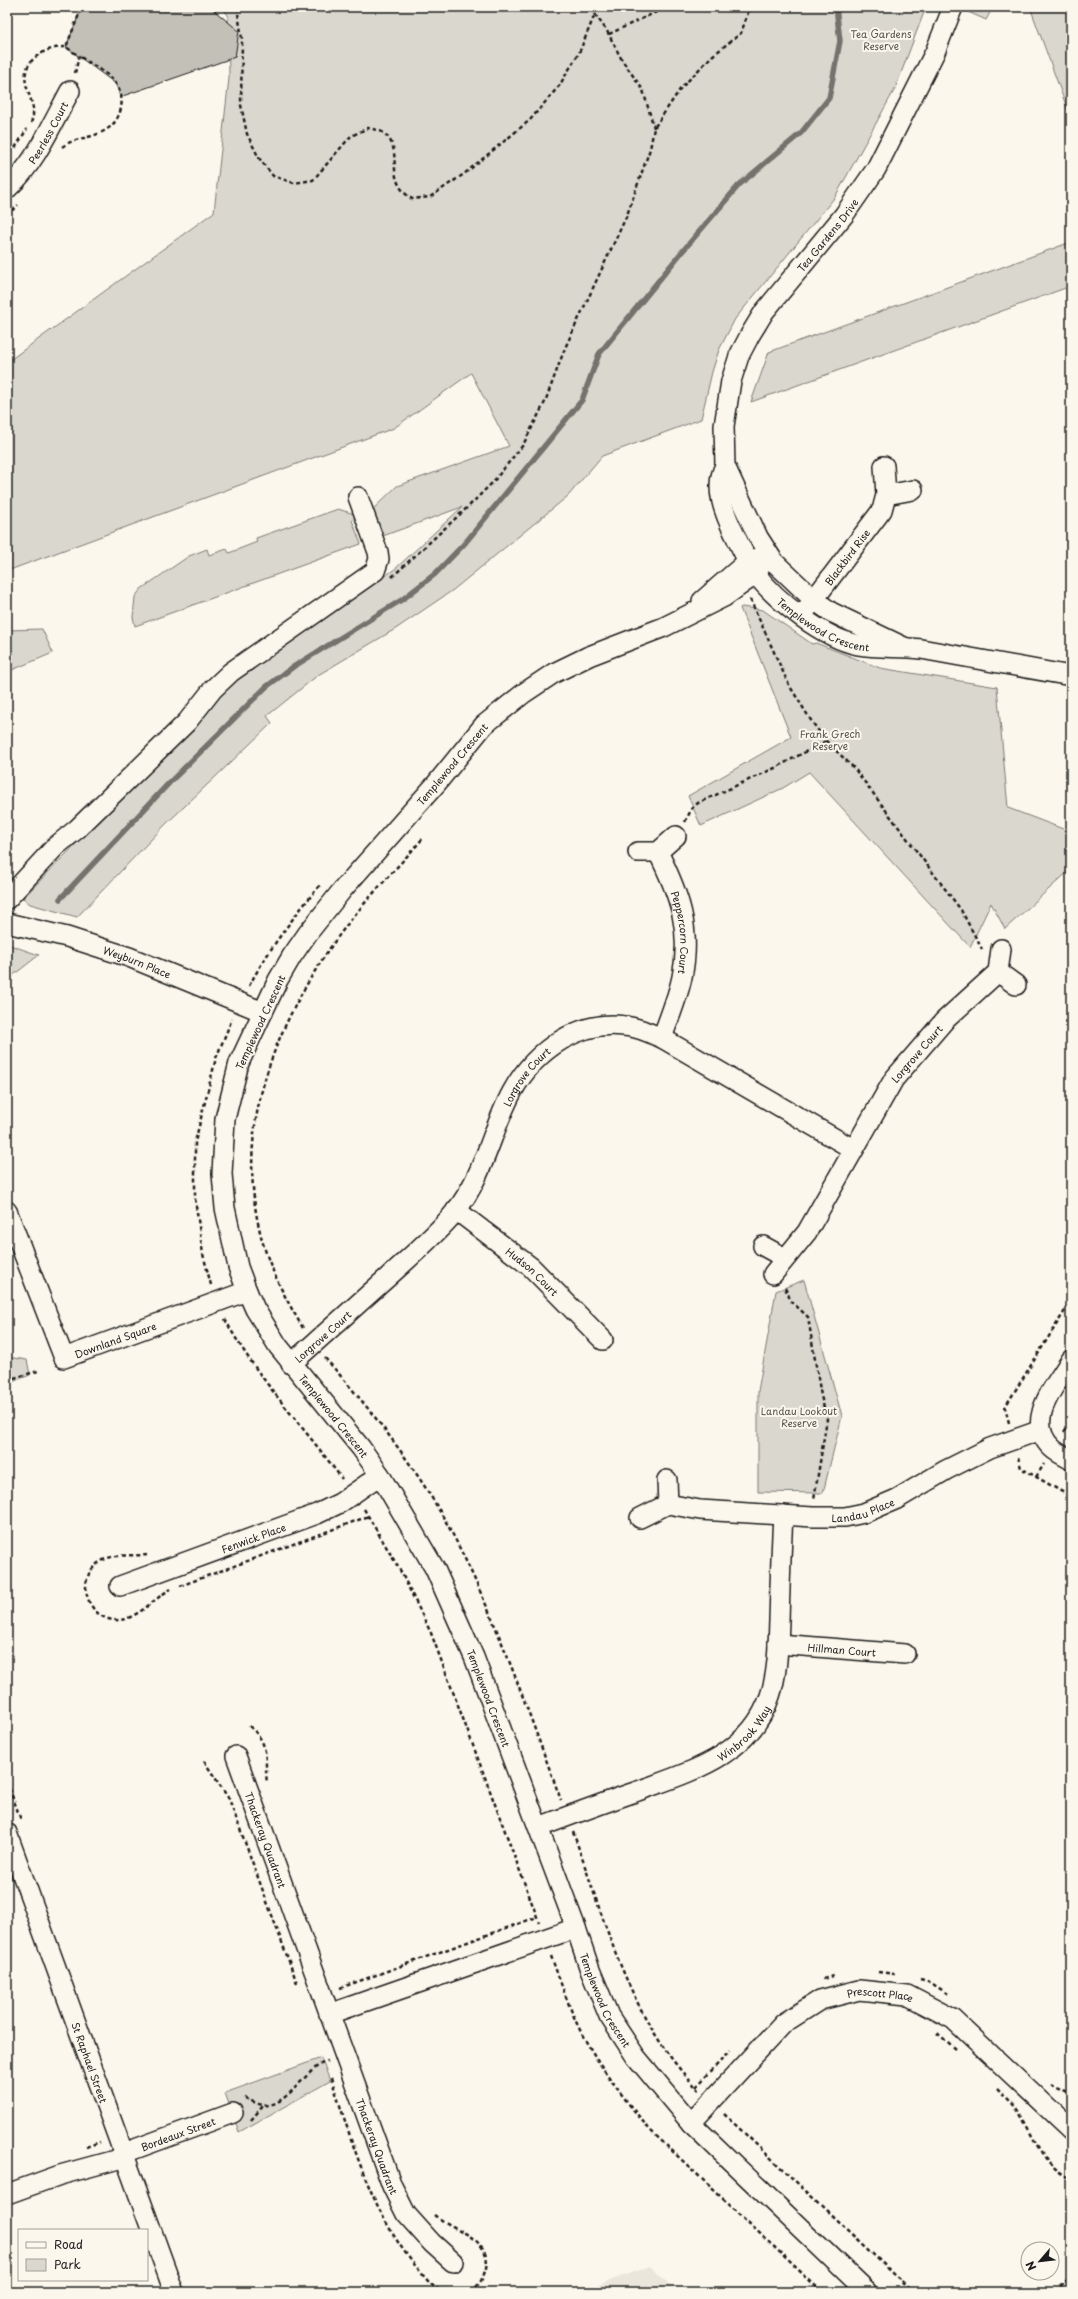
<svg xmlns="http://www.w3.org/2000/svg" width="1078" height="2299" font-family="'Playpen Sans',sans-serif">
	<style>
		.built { fill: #eae6dc }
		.green { fill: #dad7ce; stroke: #7b7a75 }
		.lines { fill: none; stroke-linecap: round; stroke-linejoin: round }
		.stream { stroke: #74726e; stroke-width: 5.5 }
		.building { fill: #c3c0b8; stroke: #1c1c1c }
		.minor-casing { stroke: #1c1c1c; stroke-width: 22 }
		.path { stroke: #1c1c1c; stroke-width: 2.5; stroke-dasharray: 4 3; stroke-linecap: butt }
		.minor { stroke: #fbf7ec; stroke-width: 19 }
		.labels { text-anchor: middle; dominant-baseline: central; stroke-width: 4; stroke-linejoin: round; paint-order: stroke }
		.park-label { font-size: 10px; fill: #555451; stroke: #fbf7ec }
		.street-label { font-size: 10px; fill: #1c1c1c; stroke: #fbf7ec }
	</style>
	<rect width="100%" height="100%" fill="#fbf7ec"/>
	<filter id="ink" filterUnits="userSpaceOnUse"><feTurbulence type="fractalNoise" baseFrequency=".025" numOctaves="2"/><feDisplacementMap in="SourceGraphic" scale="8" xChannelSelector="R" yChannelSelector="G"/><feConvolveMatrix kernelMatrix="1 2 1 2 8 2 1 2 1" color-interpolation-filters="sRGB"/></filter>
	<g filter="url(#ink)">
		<!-- built -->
		<path class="built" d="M650 2266 677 2292H579Z"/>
		<!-- green -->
		<path class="green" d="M222 7H926L895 89 835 197 735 319 719 350 712 372 701 419 602 456 568 496 453 590 397 628 318 675 267 716 272 723 165 825 77 917 30 904 23 898 244 672 395 569 462 507 380 537 373 509 397 486 509 446 471 373 394 428 7 571V362L214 212 229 78 228 15Z
			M957 7H993L986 20Z
			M1030 7H1071V119Z
			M1071 242V286L751 402 769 352Z
			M338 509 354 514 355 518 352 520 361 544 135 626 133 617 135 597 141 589 189 556 207 549 209 555 227 549 229 553 257 542 256 538Z
			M742 607 763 610 812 644 816 643 880 668 997 687 1008 808 1071 832V869L1005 929 991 903 970 947 809 772 783 788 701 826 688 796 791 737 740 608Z
			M42 629 53 653 7 672V630Z
			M7 944 39 955 7 980Z
			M804 1280 842 1416 823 1493 758 1492V1391L776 1291Z
			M7 1357 27 1360 30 1375 7 1384Z
			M321 2058 330 2081 239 2132 225 2093Z"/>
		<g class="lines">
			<!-- stream -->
			<path class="stream" d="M60 899 169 783 266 687 293 667 403 599 435 574 465 543 582 400 599 354 681 253 739 185 801 133 829 98 840 41 836 7"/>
		</g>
		<!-- building -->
		<path class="building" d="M82 7H210L239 31 235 57 120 97 116 84 66 47Z"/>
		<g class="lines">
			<!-- minor casing -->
			<g class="minor-casing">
				<g id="minor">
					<path id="s1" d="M7 189C35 164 52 124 70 91"/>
					<path id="s2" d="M725 466C713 487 725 515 735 535 741 548 747 561 755 573 776 601 823 638 858 645 879 649 900 646 921 649 971 658 1021 667 1071 676"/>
					<path d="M886 495 913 490"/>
					<path id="s3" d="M768 554 756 574 724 597 664 627 589 656 554 673 524 693 484 725 436 784 343 889 308 933 292 956 278 980 239 1063 225 1119 222 1174 225 1208 238 1267 247 1291 255 1309 278 1346 361 1448 380 1475 435 1569 474 1657 576 1928 590 1970 609 2016 636 2057 691 2123 867 2292"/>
					<path d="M702 601 748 561 760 557"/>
					<path id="s4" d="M806 610 882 510 886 495 884 466"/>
					<path id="s5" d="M904 647 831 612 813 599 774 562 758 537 725 466 724 426 731 381 739 356 750 335 764 312 844 215 876 169 935 52 953 7"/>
					<path d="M638 852H658L676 836"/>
					<path id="s6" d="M658 852C679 894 692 929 682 977 678 997 669 1018 662 1038"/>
					<path d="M7 899 56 846 77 829 187 722 213 689 231 672 375 571 379 559 378 552 358 497"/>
					<path id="s7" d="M7 923 67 937 129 957 263 1012"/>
					<path d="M998 972 1016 985"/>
					<path id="s8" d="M456 1210 531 1267 603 1340"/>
					<path id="s9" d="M7 1211 64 1358 247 1291"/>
					<path d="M763 1246 785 1258"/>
					<path id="s10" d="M773 1274 807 1232 894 1079 944 1021 998 972 1001 949"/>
					<path d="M1071 1360C1056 1385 1023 1421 1052 1448 1057 1453 1065 1456 1071 1460"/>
					<path id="s11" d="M291 1364C323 1335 356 1306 388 1277 411 1256 435 1236 455 1212 484 1176 491 1131 512 1092 535 1050 581 1017 631 1027 642 1029 652 1034 662 1038L853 1149"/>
					<path d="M667 1480 668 1504"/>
					<path id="s12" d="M640 1518 668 1504 700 1510 813 1517H845L864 1513 897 1499 946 1470 990 1448 1041 1430"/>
					<path id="s13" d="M120 1586 317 1514 340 1503 380 1475"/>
					<path id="s14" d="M778 1644 905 1654"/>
					<path id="s15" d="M236 1756 392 2186 406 2214 432 2243 453 2262"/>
					<path id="s16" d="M539 1827C571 1815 603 1803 635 1792 689 1772 750 1756 770 1696 778 1673 778 1645 779 1621 780 1586 781 1551 783 1515"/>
					<path id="s17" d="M7 1833 174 2292"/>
					<path d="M329 2014 576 1928"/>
					<path id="s18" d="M691 2123 784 2023 820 2000 859 1990 907 1995 953 2019 1071 2130"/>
					<path id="s19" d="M7 2194 60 2175 115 2160 124 2153 233 2113"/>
				</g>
			</g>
			<!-- path -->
			<path class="path" d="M237 7 242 39 241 105 247 134 259 158 273 176 294 183 313 180 351 136 368 128C373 129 381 130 385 134 405 153 382 178 412 199L430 197 464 174 530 120 559 86 579 53 595 14
				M594 7 595 14 607 31 622 60 643 90 654 128
				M1068 7 1071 17
				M609 34 667 7
				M75 73 79 56 66 47 82 7
				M31 123C37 108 29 98 26 84 21 59 46 47 66 47
				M62 147C75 137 90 139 104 131 121 122 127 100 116 84 108 72 90 64 79 56
				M15 148 27 129
				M7 215 18 205
				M392 577 470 505 493 482 523 445 545 402 565 348 627 215 650 149 654 128 681 88 712 56 741 33 750 7
				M750 599 789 685 812 722 826 741 854 768 961 910 982 949
				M685 822 692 808 698 803 775 768 826 741
				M249 986C268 950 294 916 321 884
				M211 1285 203 1254 195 1199V1142L216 1058 232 1019
				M785 1288 791 1301 808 1317 821 1396 827 1419 814 1499
				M225 1319C256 1378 303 1425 342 1479
				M303 1328C285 1298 268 1266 260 1232 233 1120 279 1015 346 926 370 895 398 867 424 837
				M325 1358C373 1412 417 1468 451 1531 496 1617 527 1709 561 1800
				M7 1380 38 1371
				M1009 1423 1005 1407 1071 1301
				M1064 1432 1070 1423 1071 1424
				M1018 1457 1021 1468 1071 1497
				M1036 1477 1044 1464
				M364 1509 401 1572 431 1633 539 1922
				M147 1555C135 1556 120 1554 108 1558 68 1572 88 1629 125 1619 142 1614 156 1597 171 1589
				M180 1586 369 1516
				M249 1726C271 1744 264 1759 267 1783
				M204 1761 229 1799 297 1983
				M7 1782 21 1820
				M573 1832C605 1921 630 2022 699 2090
				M551 1956C561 1983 570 2011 583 2036 602 2070 625 2100 650 2130L822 2292
				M878 1972 895 1974
				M823 1979 836 1975
				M920 1979 928 1981 950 1995
				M340 1988 537 1917
				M937 2033 956 2049
				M331 2078C353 2144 372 2216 419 2270 426 2279 432 2287 443 2292
				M1050 2083 1071 2093
				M696 2087 730 2051
				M997 2088C1005 2096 1014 2104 1020 2114 1034 2137 1044 2168 1071 2178
				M245 2098C250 2100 257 2104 263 2105 287 2108 305 2069 327 2061
				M724 2114 913 2292
				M251 2120 264 2105
				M86 2147 100 2142
				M434 2215C455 2231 498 2240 484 2274 482 2281 476 2289 469 2292
				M1056 2292 1071 2276"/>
			<!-- minor -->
			<use href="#minor" class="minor"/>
		</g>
	</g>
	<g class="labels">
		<!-- park labels -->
		<g class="park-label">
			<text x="881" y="33">Tea Gardens<tspan x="881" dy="12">Reserve</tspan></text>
			<text x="830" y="733">Frank Grech<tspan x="830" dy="12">Reserve</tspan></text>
			<text x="799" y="1410">Landau Lookout<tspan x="799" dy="12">Reserve</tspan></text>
		</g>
		<!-- street labels -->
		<g class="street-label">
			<text stroke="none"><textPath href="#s1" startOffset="70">Peerless Court</textPath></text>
			<text stroke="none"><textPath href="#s5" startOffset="527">Tea Gardens Drive</textPath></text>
			<text stroke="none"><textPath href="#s4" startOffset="67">Blackbird Rise</textPath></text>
			<text stroke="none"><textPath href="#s2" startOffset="203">Templewood Crescent</textPath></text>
			<text transform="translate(452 764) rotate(-50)">Templewood Crescent</text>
			<text stroke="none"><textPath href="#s6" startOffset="85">Peppercorn Court</textPath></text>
			<text stroke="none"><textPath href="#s7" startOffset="136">Weyburn Place</textPath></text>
			<text transform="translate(260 1022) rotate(-65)">Templewood Crescent</text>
			<text stroke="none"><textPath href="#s10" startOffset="264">Lorgrove Court</textPath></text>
			<text stroke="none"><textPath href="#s11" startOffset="378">Lorgrove Court</textPath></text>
			<text stroke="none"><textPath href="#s8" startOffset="98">Hudson Court</textPath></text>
			<text stroke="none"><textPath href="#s11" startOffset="42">Lorgrove Court</textPath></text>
			<text stroke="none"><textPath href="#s9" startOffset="212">Downland Square</textPath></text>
			<text stroke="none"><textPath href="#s3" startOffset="1142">Templewood Crescent</textPath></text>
			<text stroke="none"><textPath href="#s12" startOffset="228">Landau Place</textPath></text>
			<text stroke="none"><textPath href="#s13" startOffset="142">Fenwick Place</textPath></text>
			<text stroke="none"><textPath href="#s14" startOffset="64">Hillman Court</textPath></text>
			<text stroke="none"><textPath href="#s3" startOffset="1466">Templewood Crescent</textPath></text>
			<text stroke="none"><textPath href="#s16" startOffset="228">Winbrook Way</textPath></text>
			<text stroke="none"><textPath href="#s15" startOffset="89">Thackeray Quadrant</textPath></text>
			<text stroke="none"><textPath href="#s18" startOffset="241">Prescott Place</textPath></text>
			<text stroke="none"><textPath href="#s3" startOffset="1790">Templewood Crescent</textPath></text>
			<text stroke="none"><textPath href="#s17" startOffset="244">St Raphael Street</textPath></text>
			<text stroke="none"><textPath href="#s19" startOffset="182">Bordeaux Street</textPath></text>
			<text stroke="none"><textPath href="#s15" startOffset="415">Thackeray Quadrant</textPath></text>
		</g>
	</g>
	<!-- margin -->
	<rect width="1078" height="2299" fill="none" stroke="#fbf7ec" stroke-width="24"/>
	<rect x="12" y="12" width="1054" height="2275" fill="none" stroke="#1c1c1c" stroke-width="1.5" filter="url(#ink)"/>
	<!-- legend -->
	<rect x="18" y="2229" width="130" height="52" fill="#fbf7ec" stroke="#a29f99"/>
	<rect x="26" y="2242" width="20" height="6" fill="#fbf7ec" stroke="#a29f99"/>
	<text x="54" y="2249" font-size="12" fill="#1c1c1c">Road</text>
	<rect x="26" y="2259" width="20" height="12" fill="#dad7ce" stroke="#a29f99"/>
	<text x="54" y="2269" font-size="12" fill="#1c1c1c">Park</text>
	<!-- north arrow -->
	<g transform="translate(1040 2261) rotate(242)"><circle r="19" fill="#fbf7ec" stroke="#a29f99"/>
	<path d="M0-3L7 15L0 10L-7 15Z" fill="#1c1c1c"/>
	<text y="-6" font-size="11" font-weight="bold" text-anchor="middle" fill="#1c1c1c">N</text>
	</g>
</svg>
